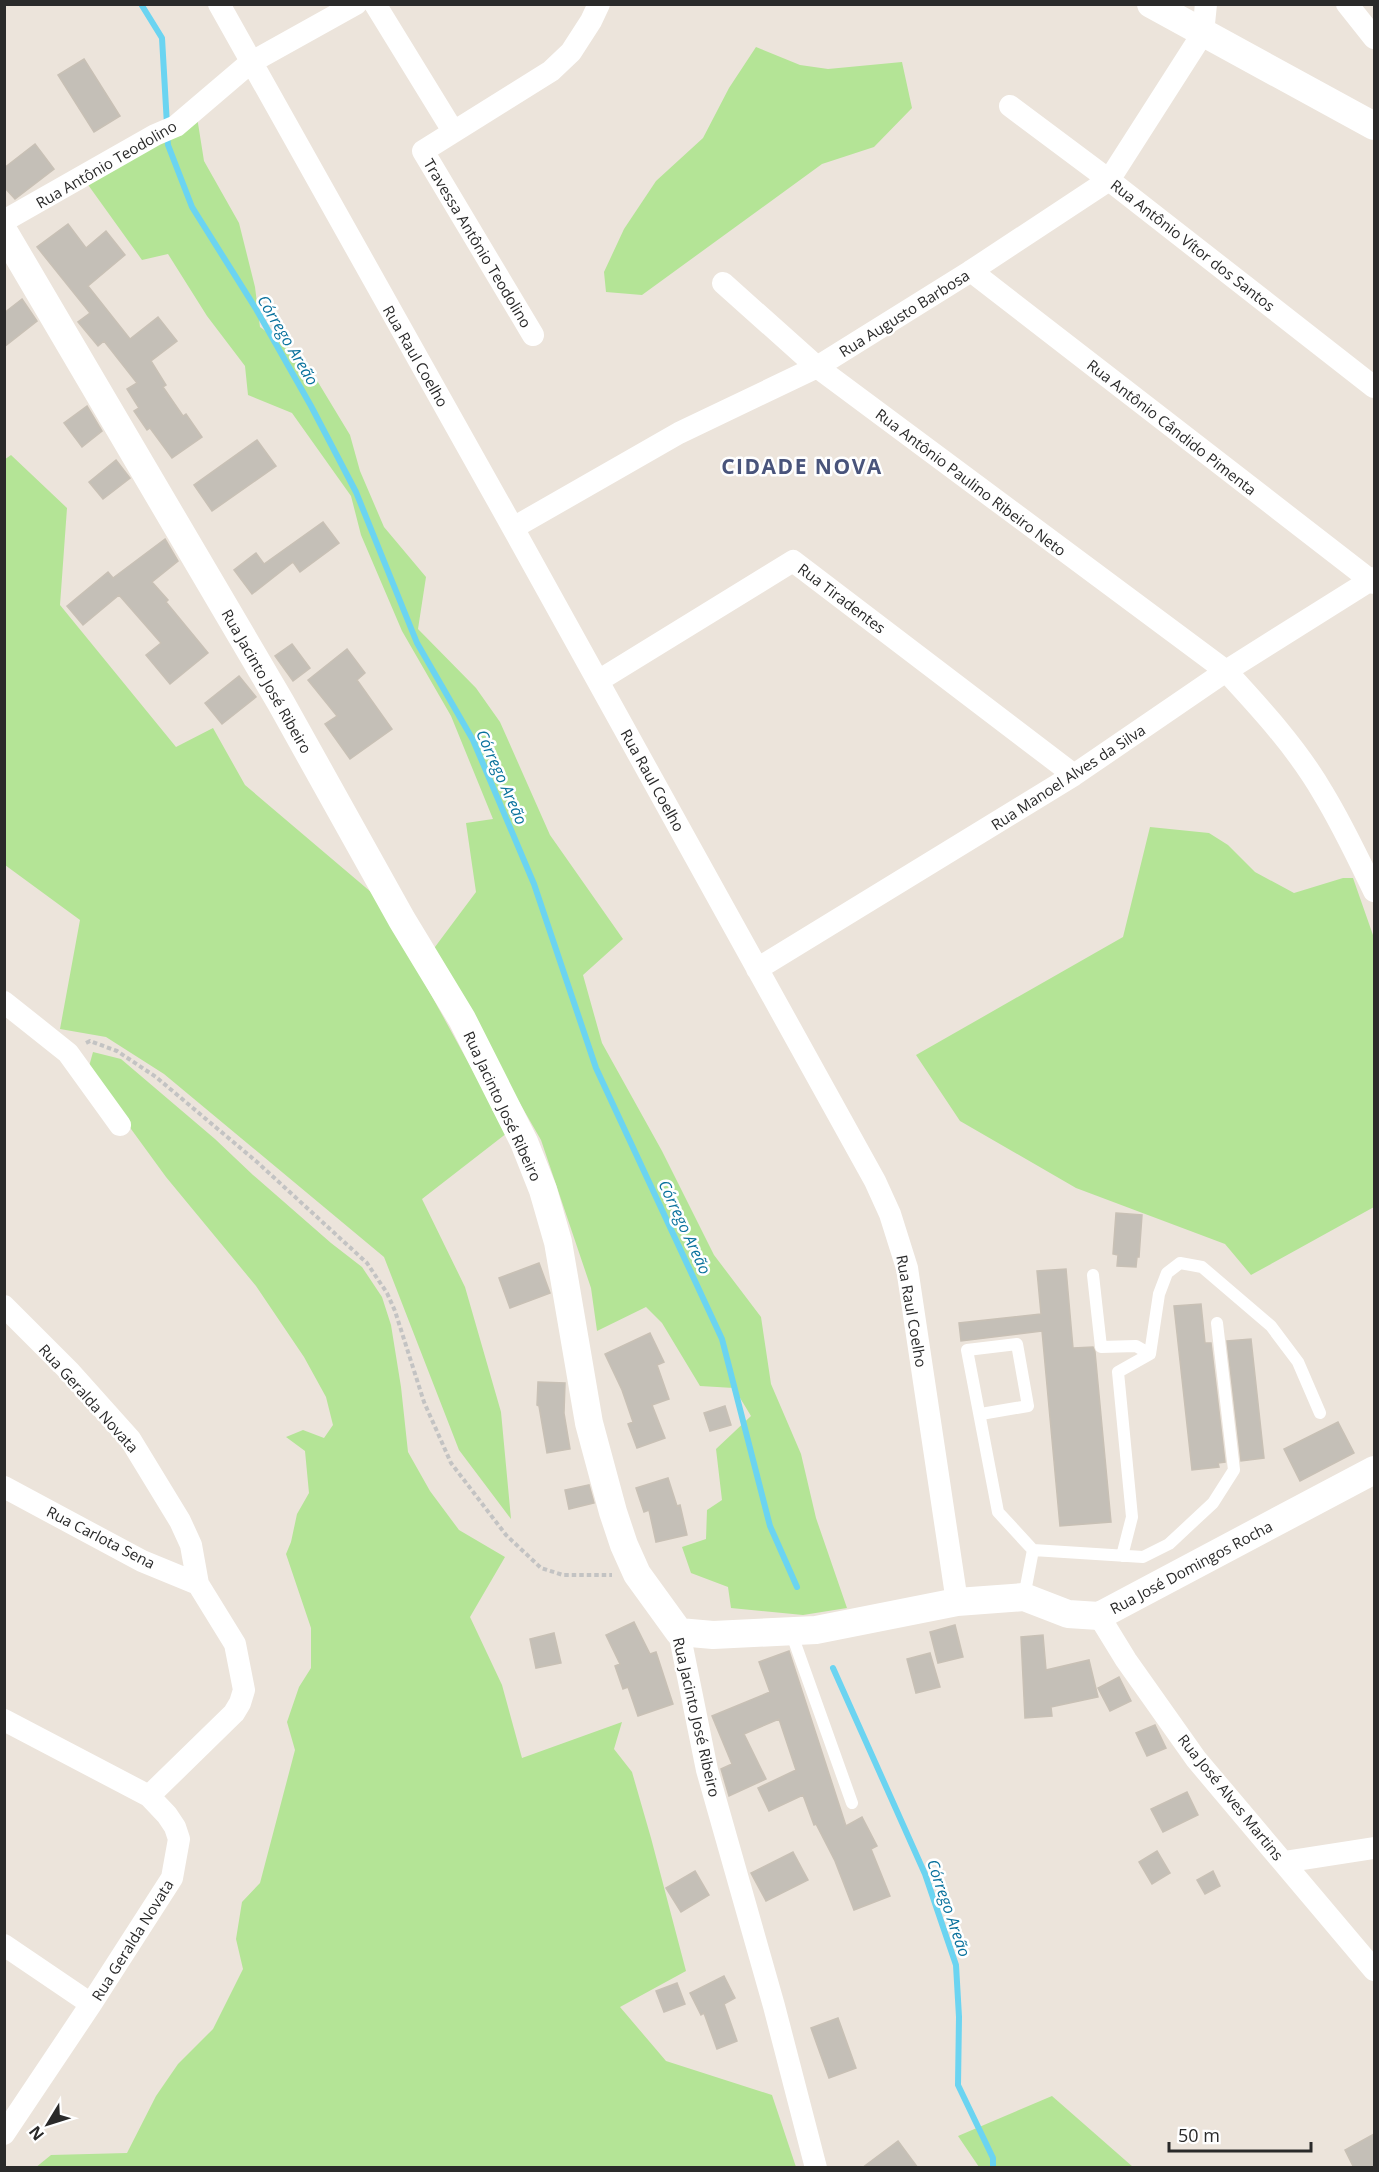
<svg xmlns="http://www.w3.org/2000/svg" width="1379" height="2172" font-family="'Open Sans',sans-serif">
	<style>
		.green { fill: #b4e496 }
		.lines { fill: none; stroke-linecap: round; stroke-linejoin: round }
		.stream { stroke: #6bd4f1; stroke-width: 6 }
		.building { fill: #c4bfb7; stroke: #c8c0b5; stroke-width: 1.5 }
		.path { stroke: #c3c3c3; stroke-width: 4; stroke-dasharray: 4.5 3; stroke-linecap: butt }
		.service { stroke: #fff; stroke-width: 12 }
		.minor { stroke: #fff; stroke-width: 22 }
		.tertiary { stroke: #fff; stroke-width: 28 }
		.labels { text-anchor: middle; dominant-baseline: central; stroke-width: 5; stroke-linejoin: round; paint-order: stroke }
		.street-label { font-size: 15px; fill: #2a2a2a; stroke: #fff }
		.water-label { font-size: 16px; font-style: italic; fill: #0a729d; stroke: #fff }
		.district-label { font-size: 21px; font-weight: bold; letter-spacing: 1.5px; fill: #49547b; stroke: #fff }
	</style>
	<rect width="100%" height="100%" fill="#ece4db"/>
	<!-- green -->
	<path class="green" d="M756 47 800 65 828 69 902 62 912 108 874 147 822 164 642 295 606 292 604 272 624 229 656 181 703 138 729 88Z
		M197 117 204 161 239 223 255 287 260 327 304 359 350 435 360 471 384 527 426 577 418 629 476 688 500 722 550 835 623 939 583 975 602 1043 662 1151 714 1255 761 1317 771 1384 801 1454 816 1518 847 1608 803 1615 731 1608 728 1587 691 1573 682 1547 706 1539 707 1510 722 1500 716 1449 751 1416 734 1388 700 1386 662 1323 646 1307 597 1331 591 1288 541 1140 432 951 476 892 466 823 493 819 451 716 402 631 361 535 351 496 292 413 248 395 245 366 207 316 168 254 142 260 86 182Z
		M11 455 67 508 60 605 176 747 213 728 245 785 378 898 507 1133 422 1199 465 1287 501 1412 511 1519 459 1450 384 1257 164 1074 106 1037 60 1029 80 920 5 865 4 460Z
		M1150 827 1209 833 1228 845 1255 872 1294 893 1343 878H1353L1374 938V1207L1251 1275 1225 1244 1076 1188 960 1121 916 1055 1123 937Z
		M93 1052 121 1059 215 1139 253 1175 331 1243 362 1267 382 1297 391 1325 401 1387 408 1452 430 1491 459 1530 505 1557 470 1617 502 1685 522 1758 622 1722 614 1749 632 1772 651 1838 686 1971 620 2007 666 2061 772 2095 796 2167 35 2168 51 2155 127 2153 156 2096 178 2064 213 2029 243 1969 236 1939 242 1902 260 1883 295 1750 287 1722 299 1687 311 1668V1628L286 1554 291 1542 297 1514 309 1493 305 1451 286 1437 303 1430 324 1438 333 1425 326 1397 304 1357 256 1286 166 1177 88 1070Z
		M1052 2096 1133 2167H979L958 2136Z"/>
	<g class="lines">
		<!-- stream -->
		<path class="stream" d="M141 4 162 38 167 125
			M167 135 168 145 192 207 256 309 311 406 356 492 417 643 473 740 534 884 596 1068 722 1339 770 1526 797 1587
			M833 1668 925 1874 956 1965 959 2017 958 2085 993 2158V2168"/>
	</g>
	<!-- building -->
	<path class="building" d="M84 59 120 116 94 132 58 75Z
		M35 144 54 169 15 199 4 187V168Z
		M68 224 86 248 106 231 125 255 88 286 130 339 158 317 177 341 151 361 166 385 163 387 183 416 186 414 202 437 172 458 150 428 147 430 134 411 139 408 127 389 137 383 104 341 98 346 78 322 90 313 37 247Z
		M22 299 37 321 4 347V313Z
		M87 406 102 431 82 447 64 423Z
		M257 440 276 466 212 511 194 485Z
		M116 460 130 478 103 499 89 482Z
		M323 522 339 543 300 572 293 562 252 594 234 570 256 553 264 564Z
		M165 539 178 561 152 582 168 600 166 602 208 653 170 684 146 655 161 643 119 595 83 625 67 606 108 572 113 578Z
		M292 644 310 668 293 681 275 656Z
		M347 649 365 673 357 680 392 729 350 759 325 724 337 716 308 680Z
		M239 676 256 697 222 724 205 703Z
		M1116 1213 1142 1215 1139 1257H1137L1136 1267 1117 1266 1118 1255 1113 1254Z
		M539 1263 550 1293 510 1308 499 1278Z
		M1066 1269 1073 1348 1093 1347 1095 1352 1111 1522 1060 1526 1042 1331 961 1341 959 1323 1041 1314 1037 1271Z
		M1201 1304 1205 1343H1211L1225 1462 1218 1463 1219 1467 1192 1470 1174 1306Z
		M650 1333 664 1362 657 1365 669 1399 652 1405 665 1438 637 1448 628 1424 633 1422 622 1390 605 1354Z
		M1251 1339 1264 1458 1241 1461 1227 1341Z
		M538 1382 565 1383 564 1413 570 1449 547 1453 539 1406 537 1405Z
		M725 1406 731 1425 710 1431 704 1413Z
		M1338 1422 1354 1453 1300 1481 1284 1449Z
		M668 1478 677 1506 680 1505 687 1535 656 1542 649 1510 644 1512 636 1488Z
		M589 1485 594 1503 569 1509 565 1490Z
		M634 1622 650 1654 656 1652 673 1704 638 1716 628 1687 623 1689 615 1666 620 1664 606 1635Z
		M955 1625 963 1657 938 1663 930 1632Z
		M554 1633 561 1663 536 1668 530 1639Z
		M1043 1635 1046 1670 1089 1660 1098 1697 1051 1707 1052 1716 1025 1718 1021 1637Z
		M789 1651 846 1826 862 1817 877 1846 871 1849 890 1896 854 1910 835 1861 816 1824 814 1825 803 1795 769 1811 758 1788 796 1770 779 1719 744 1734 766 1779 729 1796 721 1769 732 1764 712 1716 770 1692 759 1662Z
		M930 1653 940 1687 916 1693 907 1659Z
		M1119 1677 1131 1701 1110 1711 1098 1688Z
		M1155 1725 1166 1748 1147 1756 1136 1733Z
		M1187 1792 1198 1815 1163 1832 1151 1809Z
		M1157 1851 1170 1873 1152 1884 1139 1862Z
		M793 1852 808 1880 766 1901 751 1873Z
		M695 1871 709 1895 681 1912 666 1888Z
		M1213 1871 1220 1886 1205 1894 1197 1880Z
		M724 1976 735 1998 724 2004 737 2041 717 2049 704 2013 701 2015 690 1993Z
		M677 1983 685 2004 664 2012 656 1991Z
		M838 2018 856 2068 829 2078 811 2028Z
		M1374 2134V2168H1354L1345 2150Z
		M898 2141 918 2168H862Z"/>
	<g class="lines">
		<!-- path -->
		<path class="path" d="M86 1043 90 1041 117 1051 156 1077 257 1162 367 1263 387 1293 395 1311 424 1402 451 1463 506 1535 541 1568 563 1575H612"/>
		<!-- service -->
		<path class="service" d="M1093 1275 1101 1347 1136 1346 1150 1354
			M981 1414 1028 1406 1017 1344 967 1350 998 1512 1033 1550 1143 1557 1169 1544 1213 1503 1234 1470 1217 1323
			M1122 1556 1132 1517 1118 1372 1150 1354 1159 1294 1167 1273 1180 1263 1202 1267 1271 1326 1298 1362 1320 1413
			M1024 1597 1033 1550
			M791 1632 852 1803"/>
		<!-- minor -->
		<path class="minor" d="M219 4 513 528 875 1181 890 1214 907 1268 957 1602
			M375 4 453 131
			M1347 4 1374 38
			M1010 106 1109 180 1374 387
			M4 221 155 135 176 126 250 63 356 4
			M971 271 1374 583
			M723 283 817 367 1226 671C1261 709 1297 748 1323 793 1342 824 1358 858 1374 891
			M533 335 423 151 551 71 571 52 591 21 599 4
			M513 528 679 433 817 367 971 271 1109 180 1203 33 1206 4
			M598 681 793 561 1074 775
			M757 969 1074 775 1226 671 1374 578
			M4 1002 68 1053 120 1125
			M4 1306 70 1372 130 1439 180 1521 191 1545 198 1584 235 1644 244 1690 240 1703 234 1713 149 1796 167 1815 175 1827 179 1839 172 1878 91 2004 4 2134
			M4 1487 142 1561 198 1584
			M1099 1616 1126 1660 1196 1759 1374 1970
			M679 1632 707 1770 774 2006 816 2168
			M4 1720 149 1796
			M1284 1862 1374 1848
			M4 1945 91 2004"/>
		<!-- tertiary -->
		<path class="tertiary" d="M1151 4 1374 126
			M4 232 281 703 402 920 462 1019 524 1142 543 1190 558 1242 589 1423 613 1512 624 1545 637 1574 679 1632 713 1635 816 1630 957 1602 1024 1597 1068 1614 1099 1616 1374 1470"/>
	</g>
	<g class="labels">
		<!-- street labels -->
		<g class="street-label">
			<text transform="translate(106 164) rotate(-30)">Rua Antônio Teodolino</text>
			<text transform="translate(478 243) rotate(59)">Travessa Antônio Teodolino</text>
			<text transform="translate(1193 245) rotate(38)">Rua Antônio Vítor dos Santos</text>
			<text transform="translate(904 313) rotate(-32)">Rua Augusto Barbosa</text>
			<text transform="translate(416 356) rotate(60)">Rua Raul Coelho</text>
			<text transform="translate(1172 427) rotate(38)">Rua Antônio Cândido Pimenta</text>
			<text transform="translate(971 482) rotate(37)">Rua Antônio Paulino Ribeiro Neto</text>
			<text transform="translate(842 598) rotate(37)">Rua Tiradentes</text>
			<text transform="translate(267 681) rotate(60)">Rua Jacinto José Ribeiro</text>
			<text transform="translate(1068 777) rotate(-33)">Rua Manoel Alves da Silva</text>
			<text transform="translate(653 780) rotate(61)">Rua Raul Coelho</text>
			<text transform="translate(503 1106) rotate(65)">Rua Jacinto José Ribeiro</text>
			<text transform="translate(912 1311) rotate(80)">Rua Raul Coelho</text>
			<text transform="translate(89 1398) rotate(48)">Rua Geralda Novata</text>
			<text transform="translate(101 1537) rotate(27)">Rua Carlota Sena</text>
			<text transform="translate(1191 1567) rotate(-28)">Rua José Domingos Rocha</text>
			<text transform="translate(697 1717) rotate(77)">Rua Jacinto José Ribeiro</text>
			<text transform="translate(1231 1797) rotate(51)">Rua José Alves Martins</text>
			<text transform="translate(132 1940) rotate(-58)">Rua Geralda Novata</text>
		</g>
		<!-- water labels -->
		<g class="water-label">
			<text transform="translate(288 340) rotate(59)">Córrego Areão</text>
			<text transform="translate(502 777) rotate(66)">Córrego Areão</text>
			<text transform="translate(685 1227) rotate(65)">Córrego Areão</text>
			<text transform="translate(949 1908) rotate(71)">Córrego Areão</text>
		</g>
		<!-- district labels -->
		<g class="district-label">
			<text x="802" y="466">CIDADE NOVA</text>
		</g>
	</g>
	<!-- border -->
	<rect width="1379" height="2172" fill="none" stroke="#2a2a2a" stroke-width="12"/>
	<!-- north arrow -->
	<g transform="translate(48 2124) rotate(232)" stroke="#ffffff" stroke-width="4.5" paint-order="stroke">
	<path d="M0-4.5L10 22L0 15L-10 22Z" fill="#2a2a2a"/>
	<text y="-9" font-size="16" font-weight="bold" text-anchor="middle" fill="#2a2a2a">N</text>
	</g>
	<!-- scale -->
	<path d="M1169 2142v9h142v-9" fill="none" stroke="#2a2a2a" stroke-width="3"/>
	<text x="1178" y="2142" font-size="18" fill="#2a2a2a" stroke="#ffffff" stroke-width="4.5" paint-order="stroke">50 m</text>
</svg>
